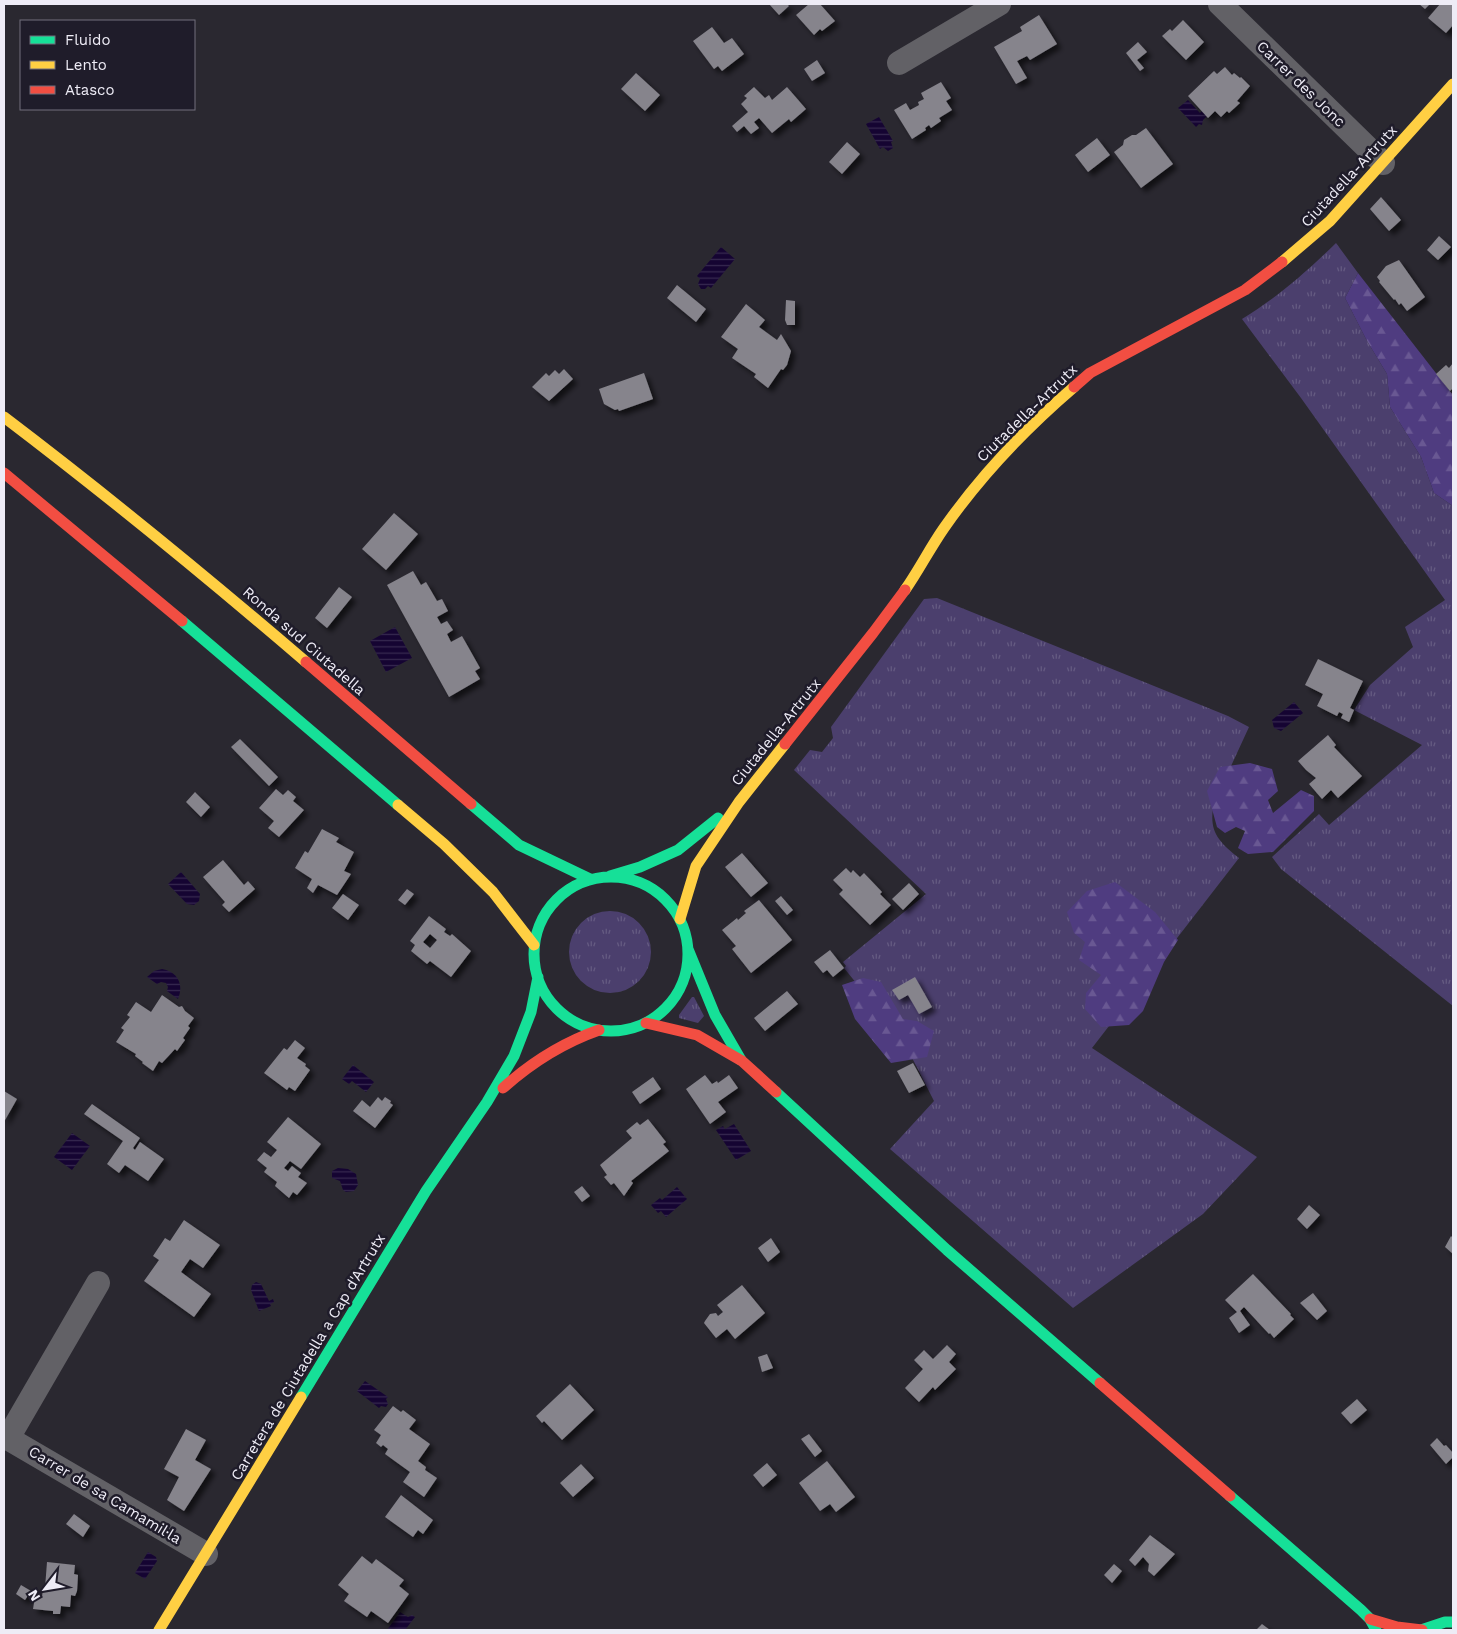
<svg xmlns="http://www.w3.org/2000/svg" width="1457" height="1634" font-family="'Work Sans',sans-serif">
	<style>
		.grass { fill: url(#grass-tufts) }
		.forest { fill: url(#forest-firs) }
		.water { fill: url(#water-rules) }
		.building { fill: #86848c; fill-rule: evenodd; filter: url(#shadow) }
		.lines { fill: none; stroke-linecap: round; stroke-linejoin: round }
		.street { stroke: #626166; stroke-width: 24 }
		.fast { stroke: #16e098; stroke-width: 11 }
		.slow { stroke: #ffcf43; stroke-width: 11 }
		.jam { stroke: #f24e42; stroke-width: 11 }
		.labels { text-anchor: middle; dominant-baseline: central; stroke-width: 5; stroke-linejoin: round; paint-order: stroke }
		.street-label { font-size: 15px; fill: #eeecf6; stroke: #1f1c2a }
	</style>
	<defs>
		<pattern id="grass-tufts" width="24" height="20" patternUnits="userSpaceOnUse" patternTransform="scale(1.25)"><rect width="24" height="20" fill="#4b3f6d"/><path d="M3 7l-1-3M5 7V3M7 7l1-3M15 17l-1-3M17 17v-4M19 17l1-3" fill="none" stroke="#655b82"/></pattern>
		<pattern id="forest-firs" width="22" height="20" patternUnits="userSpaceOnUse" patternTransform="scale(1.25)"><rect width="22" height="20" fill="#4f3c80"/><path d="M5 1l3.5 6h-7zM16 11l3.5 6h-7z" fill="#695893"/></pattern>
		<pattern id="water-rules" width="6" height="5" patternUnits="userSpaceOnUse" patternTransform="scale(1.25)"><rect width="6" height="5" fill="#150432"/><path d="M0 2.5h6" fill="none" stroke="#372950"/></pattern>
		<filter id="shadow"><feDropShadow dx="4.5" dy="4.5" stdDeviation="2.5" flood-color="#0009"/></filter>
	</defs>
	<rect width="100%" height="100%" fill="#2a2830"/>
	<!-- grass -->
	<path class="grass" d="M1336 243 1358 273 1345 298 1367 341 1387 374 1390 407 1421 457 1434 493 1453 506V1006L1281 869 1272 857 1319 814 1329 825 1422 745 1354 710 1370 685 1413 647 1405 627 1445 600 1301 398 1242 319C1279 296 1304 274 1336 243Z
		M937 598 1228 716 1249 727 1214 803C1208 831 1218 841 1239 858L1092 1048 1257 1157 1203 1214 1073 1308 890 1149 934 1101 904 1042 844 968 846 966 843 962 926 894 794 770 810 750 822 752 833 738 831 727 924 599Z
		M569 952a41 41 0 1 1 82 0a41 41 0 1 1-82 0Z
		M692 997H694L704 1016 698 1023 679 1018V1015Z"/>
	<!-- forest -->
	<path class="forest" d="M1358 273 1453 395V506L1434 493 1421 457 1390 407 1387 374 1367 341 1345 298Z
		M1250 763 1272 769 1278 791 1268 800 1273 813 1301 790 1314 796V811L1273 852 1248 854 1238 848 1245 831 1236 827 1225 833 1217 827 1207 791 1220 767Z
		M1115 882 1155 912 1178 940 1164 962 1143 1011 1129 1025 1101 1027 1085 1009 1086 993 1101 975 1079 960 1085 942 1074 933 1067 912 1087 891Z
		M863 978 881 982 903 1019 917 1021 934 1031 927 1057 891 1063 855 1019 842 985Z"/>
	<!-- water -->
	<path class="water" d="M1188 100 1200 113 1202 111 1207 116 1203 120 1202 125 1199 124 1196 127 1178 108Z
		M879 117 893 141 891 142 893 148 888 151 883 147 880 149 866 124Z
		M721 247 735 259 711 288 708 286 705 289H701L698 284 700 279 697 276Z
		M395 627 412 658 386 672 370 641Z
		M1294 702 1303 713 1281 731 1274 728 1272 720Z
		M181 872 200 894 199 901 194 905 187 904 168 884Z
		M162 969C178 972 184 984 178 999L167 991 168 987 166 983 161 982 157 984 147 977 154 971Z
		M353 1065 374 1082 366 1092 352 1081 349 1084 342 1079Z
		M734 1124 751 1151 736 1160 716 1130 723 1126 725 1129Z
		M72 1133 90 1146 72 1170 54 1157Z
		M338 1168 348 1169 356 1174 358 1185 354 1191 346 1192 343 1190 340 1181 332 1178V1171Z
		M677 1187 687 1199 666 1217 661 1211 658 1213 651 1205 660 1198 662 1200Z
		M256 1282 261 1284 269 1301 273 1299 274 1302 270 1304 271 1306 259 1311 251 1290 252 1285Z
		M365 1381 388 1397 386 1399 388 1404 386 1407 381 1406 379 1408 357 1391Z
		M148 1552 156 1557 157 1561 145 1579 135 1573Z
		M400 1612 408 1617 412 1615 415 1617 405 1630H387Z"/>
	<!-- building -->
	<path class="building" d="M769 4H787L789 6 779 15Z
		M809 4H820L835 21 822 31 820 29 814 35 796 15Z
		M1419 4H1430L1425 9Z
		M1440 4H1453V25L1446 33 1428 18Z
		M1039 15 1057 44 1030 60 1027 56 1017 61 1027 78 1016 84 994 47 1022 31 1020 27Z
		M1183 20 1204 42 1186 60 1162 36 1170 29 1172 31Z
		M712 27 724 43 732 38 744 54 722 71 718 66 714 69 693 41Z
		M1138 42 1147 52 1137 60 1144 68 1140 71 1126 53Z
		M817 60 825 73 812 81 804 69Z
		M1225 67 1232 75 1234 73 1240 78 1241 77 1250 86 1237 101 1240 103 1229 113 1227 111 1221 117 1215 111 1208 118 1188 96 1214 71 1217 74Z
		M636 73 660 95 645 111 621 89Z
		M941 82 951 98 946 101 952 110 939 118 941 121 931 128 929 125 925 128 926 130 912 139 894 110 906 103 910 110 919 105 918 102 924 99 921 93Z
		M754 87 765 98 769 95 772 100 787 87 806 109 791 122 789 119 772 133 759 118 754 122 759 128 751 134 744 126 737 132 732 126 748 112 741 104 747 98 744 96Z
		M1146 128 1173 164 1141 188 1114 152 1123 145 1124 140 1132 135H1136Z
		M1097 138 1110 155 1088 172 1075 155Z
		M847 142 860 154 842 174 829 162Z
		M1381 197 1401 220 1389 231 1370 209Z
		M1439 236 1451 247 1438 260 1427 250Z
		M1399 260 1425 297 1407 311 1401 303 1399 305 1395 299 1394 300 1379 282 1380 281 1377 277 1386 266Z
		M677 285 706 309 696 322 667 298Z
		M786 300 795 301V325H787L785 320Z
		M746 304 765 320 759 327 777 340 781 334 791 351 787 365 783 370 781 369 768 388 754 377 756 374 732 358 738 349 721 337Z
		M1453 363V388L1450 391 1436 374 1446 365 1449 368Z
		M564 369 573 379 549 401 532 387 546 373 549 376 555 370 559 374Z
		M644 373 653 399 619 411 618 409 615 410 604 404 599 389Z
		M394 513 418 534 386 570 362 549Z
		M413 571 421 585 426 582 437 601 442 599 448 611 437 617 441 624 447 621 453 630 447 634 451 642 462 636 480 668 475 671 480 679 449 697 387 585Z
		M339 587 352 597 327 628 315 618Z
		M1318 659 1363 681 1350 708 1354 710 1349 722 1341 718 1343 714 1339 712 1337 716 1317 706 1323 694 1305 685Z
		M1328 735 1336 745 1334 747 1362 776 1338 798 1331 790 1322 799 1309 784 1316 778 1306 770 1298 761Z
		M240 739 278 777 269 786 231 747Z
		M276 789 283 795 288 790 296 797 293 801 304 810 279 837 268 828 274 821 259 808Z
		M195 792 210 807 201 817 186 802Z
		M322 829 339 838 336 842 354 852 344 871 351 874 337 895 318 885 313 893 307 888 312 879 295 868 305 851 308 853Z
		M742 853 768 883 751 897 725 867Z
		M223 860 244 885 248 881 255 889 229 912 222 905 225 902 203 877Z
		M846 868 851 873 853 870 860 877 864 873 882 892 880 894 891 905 870 925 839 894 843 890 833 880Z
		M909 883 919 894 903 910 892 899Z
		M407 889 414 894 405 905 398 900Z
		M343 894 359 905 348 920 332 908Z
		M781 896 793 910 787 915 775 901Z
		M759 900 792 940 751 973 732 949 736 946 722 930 737 918 738 920 746 913 744 911Z
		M429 916 446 929 444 932 450 936 452 934 471 951 451 977 430 961 427 964 411 951 415 945 410 941ZM430 934 437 940 430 948 423 942Z
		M830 950 844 968 833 977 827 970 823 973 814 962Z
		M915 977 932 1007 919 1014 908 995 899 1000 892 990Z
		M787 991 798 1004 765 1031 754 1018Z
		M162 995 179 1007 182 1006 185 1011 194 1018 188 1026 190 1028 183 1038 185 1040 177 1051 175 1049 162 1063 159 1061 153 1071 142 1063 143 1062 135 1056 136 1054 116 1042 124 1030 121 1028 130 1017 127 1015 136 1002 151 1012Z
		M295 1040 305 1048 297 1058 306 1064 305 1066 310 1070 295 1091 289 1087 287 1090 264 1073 284 1048 287 1050Z
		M913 1063 925 1085 909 1093 897 1071Z
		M705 1075 712 1084 717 1081 718 1083 729 1075 738 1088 718 1102 726 1112 710 1124 686 1089Z
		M653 1077 661 1089 640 1104 632 1092Z
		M4 1091 17 1099 4 1122Z
		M378 1097 382 1101 385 1097 391 1101 390 1103 393 1105 375 1128 353 1111 362 1100 370 1107Z
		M92 1104 140 1138 133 1148 135 1150 140 1142 164 1159 148 1181 125 1165 119 1173 107 1164 123 1141 84 1114Z
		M288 1117 321 1144 301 1169 290 1161 284 1168 288 1171 292 1166 301 1173 298 1177 307 1183 297 1195 293 1192 289 1198 275 1186 277 1182 264 1172 267 1168 257 1160 264 1152 271 1157 277 1150 267 1142Z
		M648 1119 666 1142 663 1144 669 1151 631 1181 633 1183 624 1196 614 1183 611 1185 604 1177 607 1175 600 1165 632 1138 626 1131 637 1122 640 1125Z
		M582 1186 590 1196 582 1202 574 1192Z
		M1309 1205 1320 1215 1307 1229 1297 1219Z
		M184 1220 220 1245 203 1268 190 1259 181 1272 211 1294 194 1317 144 1281 159 1260 153 1256 165 1238 170 1241Z
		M1451 1236 1453 1238V1254L1445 1247Z
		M771 1238 780 1252 768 1262 758 1248Z
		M1253 1274 1291 1314 1290 1315 1294 1319 1274 1338 1270 1333 1269 1334 1244 1307 1240 1311 1250 1325 1239 1333 1229 1318 1237 1312 1225 1300Z
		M742 1285 765 1313 735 1339 727 1329 716 1338 704 1323 705 1321 710 1314 716 1313 718 1316 723 1312 717 1305Z
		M1313 1293 1327 1311 1317 1320 1300 1303Z
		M947 1345 956 1354 949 1362 956 1369 935 1390 933 1387 919 1402 905 1388 923 1369 914 1360 924 1350 933 1359Z
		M767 1354 773 1368 762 1372 758 1357Z
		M570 1384 594 1410 562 1440 544 1421 542 1423 536 1416Z
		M1357 1399 1367 1410 1351 1424 1341 1413Z
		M393 1406 401 1412 403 1410 416 1420 409 1429 430 1444 418 1461 426 1467 425 1470 437 1478 424 1497 403 1482 410 1472 385 1454 388 1449 383 1445 381 1447 376 1443 381 1435 374 1430Z
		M186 1429 206 1440 195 1460 211 1469 184 1511 167 1500 179 1477 164 1469Z
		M809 1434 822 1451 815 1457 801 1439Z
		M1437 1438 1444 1446 1446 1445 1453 1453V1457L1446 1464 1430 1445Z
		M827 1461 855 1497 836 1512 830 1504 820 1511 799 1483Z
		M767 1463 777 1475 763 1487 753 1475Z
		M581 1464 594 1478 573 1497 560 1483Z
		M401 1495 433 1520 423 1534 418 1530 413 1537 385 1517Z
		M74 1514 90 1526 83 1537 66 1524Z
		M1150 1535 1175 1554 1154 1576 1148 1571 1149 1564 1143 1557 1135 1566 1129 1560Z
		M362 1556 372 1564 376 1559 404 1580 399 1586 409 1594 388 1623 371 1611 367 1617 344 1601 349 1594 338 1585Z
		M47 1562 75 1565 74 1574 78 1575 77 1591 75 1596 71 1595 70 1607 61 1606 60 1614H53V1611L33 1609 35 1597H42L43 1588H45Z
		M1114 1564 1122 1571 1112 1583 1104 1575Z
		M21 1585 31 1591 25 1600 16 1594Z
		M1262 1624 1270 1630H1256Z"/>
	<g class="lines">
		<!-- street -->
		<path class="street" d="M1220 4 1383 163
			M899 63 999 4
			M4 1436 206 1554
			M8 1438 98 1283"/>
		<!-- fast -->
		<path class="fast" d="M182 621 398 805
			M471 804 519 845 590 879
			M610 876 640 867 678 850 718 818
			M534 954a77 77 0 1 1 154 0a77 77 0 1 1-154 0Z
			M688 949 715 1015 741 1060
			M776 1092 947 1250 1100 1383
			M301 1397 426 1191 487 1102 514 1056 531 1012 538 977
			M1230 1496 1361 1610 1370 1619 1376 1630
			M1421 1630 1445 1622H1453"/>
		<!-- slow -->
		<path class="slow" d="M1282 262 1330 221 1453 84
			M4 417C108 496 208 578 306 662
			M905 590C919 570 930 548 944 528 981 475 1025 429 1074 387
			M398 805 444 844 493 892 534 945
			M680 919 696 866 739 802 785 744
			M159 1630 301 1397"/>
		<!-- jam -->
		<path class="jam" d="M1074 387 1090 373 1245 290 1282 262
			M4 473 182 621
			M306 662 471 804
			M785 744 873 633 905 590
			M646 1023 697 1035 742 1061 776 1092
			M503 1088C532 1062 562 1043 599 1030
			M1100 1383 1230 1496
			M1370 1619 1397 1627 1422 1630"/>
	</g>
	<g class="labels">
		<!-- street labels -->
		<g class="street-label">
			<text transform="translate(1301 84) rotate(44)">Carrer des Jonc</text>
			<text transform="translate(1349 176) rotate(-47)">Ciutadella-Artrutx</text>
			<text transform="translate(1027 413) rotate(-44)">Ciutadella-Artrutx</text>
			<text transform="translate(304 641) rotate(41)">Ronda sud Ciutadella</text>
			<text transform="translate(776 732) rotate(-51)">Ciutadella-Artrutx</text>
			<text transform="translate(308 1357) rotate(-59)">Carretera de Ciutadella a Cap d'Artrutx</text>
			<text transform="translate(105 1495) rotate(31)">Carrer de sa Camamil·la</text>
		</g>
	</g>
	<!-- border -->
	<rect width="1457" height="1634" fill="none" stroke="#eeecf6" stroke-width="10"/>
	<!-- legend -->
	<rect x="20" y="20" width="175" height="90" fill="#1f1c2a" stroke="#726f7c"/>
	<rect x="30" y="36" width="25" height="8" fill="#16e098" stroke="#726f7c"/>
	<text x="65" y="45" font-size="15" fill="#eeecf6">Fluido</text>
	<rect x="30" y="61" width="25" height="8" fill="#ffcf43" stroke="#726f7c"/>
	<text x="65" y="70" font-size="15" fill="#eeecf6">Lento</text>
	<rect x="30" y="86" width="25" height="8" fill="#f24e42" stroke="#726f7c"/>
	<text x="65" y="95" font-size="15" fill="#eeecf6">Atasco</text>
	<!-- north arrow -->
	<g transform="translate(45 1589) rotate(239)" stroke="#1f1c2a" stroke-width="4" paint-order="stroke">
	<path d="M0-4L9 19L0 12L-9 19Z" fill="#eeecf6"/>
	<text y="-8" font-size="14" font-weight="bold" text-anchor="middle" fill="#eeecf6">N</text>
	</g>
</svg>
